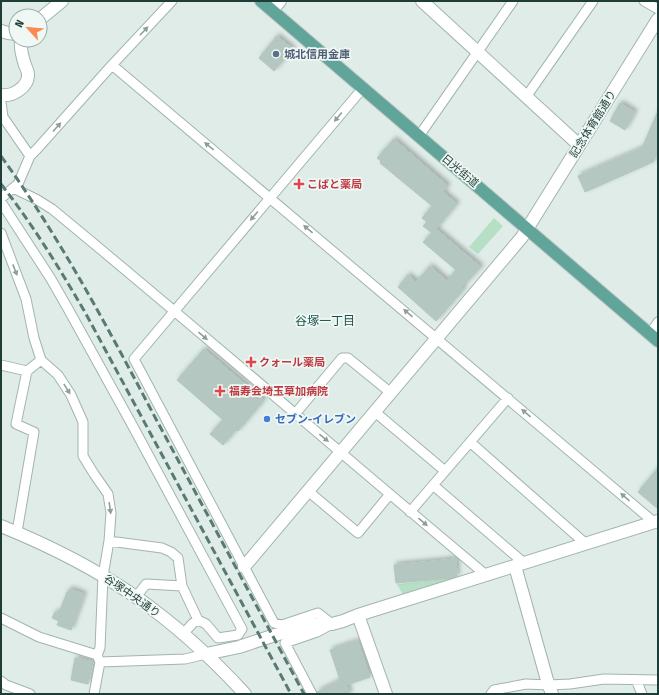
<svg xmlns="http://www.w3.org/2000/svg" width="659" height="695" font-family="'Fira Sans Condensed','Noto Sans JP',sans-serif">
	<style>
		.green { fill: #b6dfc5 }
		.building { fill: #b5c7c1; stroke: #b1c6bf; filter: url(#shadow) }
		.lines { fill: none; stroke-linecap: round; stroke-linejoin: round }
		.minor-casing { stroke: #a2b4af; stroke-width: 11 }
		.tertiary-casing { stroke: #a2b4af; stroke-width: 14 }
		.secondary-casing { stroke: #9db8b1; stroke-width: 14 }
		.primary-casing { stroke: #c0c9c7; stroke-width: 14 }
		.minor { stroke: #fff; stroke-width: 9 }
		.tertiary { stroke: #fff; stroke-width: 12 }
		.secondary { stroke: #fff; stroke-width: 12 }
		.primary { stroke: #61a59a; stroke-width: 12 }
		.rail { stroke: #597974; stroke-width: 3; stroke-dasharray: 8 4; stroke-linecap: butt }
		.oneway { fill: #8f9e9c }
		.service-dot { fill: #5c6f8a; stroke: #f0f8f5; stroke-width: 1.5 }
		.health-dot { fill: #e0444e; stroke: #f0f8f5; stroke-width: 1.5 }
		.shop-dot { fill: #3f7fe0; stroke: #f0f8f5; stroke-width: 1.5 }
		.labels { text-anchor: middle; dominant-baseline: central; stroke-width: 3.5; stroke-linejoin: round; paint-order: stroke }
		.service-label { font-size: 11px; font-weight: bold; fill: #4e5e75; stroke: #f0f8f5; text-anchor: start }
		.street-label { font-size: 11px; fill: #1f3d38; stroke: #f0f8f5 }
		.health-label { font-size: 11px; font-weight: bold; fill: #be3a42; stroke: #f0f8f5; text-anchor: start }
		.shop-label { font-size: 11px; font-weight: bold; fill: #366cbe; stroke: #f0f8f5; text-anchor: start }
		.neighbourhood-label { font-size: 12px; fill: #1a5149; stroke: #f0f8f5 }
	</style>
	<defs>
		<filter id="shadow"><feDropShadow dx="2.5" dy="-2.5" stdDeviation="2" flood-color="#0004"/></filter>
	</defs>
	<rect width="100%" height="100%" fill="#dfece7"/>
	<!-- green -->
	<path class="green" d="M494 218 503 226 478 254 469 247Z
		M454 578V580L403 595 397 584Z"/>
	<!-- building -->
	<path class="building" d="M277 36 293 49 274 71 259 58Z
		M620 103 635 112 625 130 610 121Z
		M658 111V151L653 162 585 192 578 176 642 148Z
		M394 139 448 186 443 192 457 204 436 229 481 267 462 287 464 289 436 321 398 287 408 275 416 282 430 266 447 281 456 270 423 242 432 233 423 226 427 222 422 218 432 206 380 163 381 161 377 158Z
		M204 349 264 400 238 431 236 430 223 445 210 434 223 420 177 380Z
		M658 468V509L638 492Z
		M456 559 457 576 453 578 396 583 394 565Z
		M70 589 84 594 71 630 57 625 59 621 52 618 55 612 59 613 67 592H68Z
		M358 641 370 677 347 685 350 694H318L317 692 340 680 330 650Z
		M75 658 93 662 88 684 71 680Z"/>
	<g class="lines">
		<!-- minor casing -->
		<g class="minor-casing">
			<path id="minor" d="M644 1 658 9
				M112 65 655 523
				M526 97 593 1
				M1 102 3 117 30 156
				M419 136 513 1
				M13 188 36 199 52 209C198 329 341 454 486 575
				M1 198 18 184 30 156 37 149 112 65 172 1
				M1 202 51 279 67 307 130 421 242 629 238 635 218 638 206 624 198 620 193 623 183 634
				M1 233 26 299 34 338 41 360 58 375 71 395 83 422V456L94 474 108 494 111 513 109 541 103 576 100 648 97 655 100 662 94 694
				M650 334 658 322
				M1 365 27 371 41 360
				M375 412 445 471
				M295 414 342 358H348L391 393
				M470 442 586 544
				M433 485 524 563
				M308 491 358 533 390 494
				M410 512 508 398
				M17 532 34 432 16 424 27 371
				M109 541 162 548 171 552 178 558 182 586 198 620
				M136 597 146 584 182 586
				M1 618 39 637 97 655
				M100 662 185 659 206 654
				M636 680 642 694
				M1 681 6 685 30 694
				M312 694 285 643 317 632 332 624 318 613 282 625 274 623 134 359 363 88
				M491 694 494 690 526 684 549 685 570 684 604 679 658 680"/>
		</g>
		<!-- tertiary casing -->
		<g class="tertiary-casing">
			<path id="tertiary" d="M422 1 579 145
				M272 10 280 1
				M1 31 8 33 16 34
				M1 95C12 97 29 87 28 74 28 71 26 68 25 65 22 56 20 49 21 40
				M1 526C48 545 94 568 136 597 176 625 212 658 245 694
				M515 566 547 680 552 694
				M244 567 522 237 658 19
				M358 615 386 694
				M206 654 239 647 275 635 308 626 319 624H332L343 621 358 615 658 521"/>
		</g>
		<!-- secondary casing -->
		<g class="secondary-casing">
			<path id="secondary" d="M40 19 62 1"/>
		</g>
		<!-- primary casing -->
		<g class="primary-casing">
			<path id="primary" d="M261 1 658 341"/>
		</g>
		<!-- minor -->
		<use href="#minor" class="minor"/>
		<!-- tertiary -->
		<use href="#tertiary" class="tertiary"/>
		<!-- secondary -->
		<use href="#secondary" class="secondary"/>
		<!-- primary -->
		<use href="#primary" class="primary"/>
		<!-- rail -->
		<path class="rail" d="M1 156C61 239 109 330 157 421 206 512 255 603 304 694
			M1 184C33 225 60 269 86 314L291 694"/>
	</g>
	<!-- one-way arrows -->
	<defs><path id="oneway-solid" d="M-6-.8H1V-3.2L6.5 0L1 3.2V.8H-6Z"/></defs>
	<g class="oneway">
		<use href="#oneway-solid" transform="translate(144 31) rotate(-46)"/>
		<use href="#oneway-solid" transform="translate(338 117) rotate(130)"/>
		<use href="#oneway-solid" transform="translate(57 127) rotate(-48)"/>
		<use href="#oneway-solid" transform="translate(209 146) rotate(-141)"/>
		<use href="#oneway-solid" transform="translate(254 216) rotate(130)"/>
		<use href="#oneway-solid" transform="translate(308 229) rotate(-140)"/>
		<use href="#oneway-solid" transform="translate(15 270) rotate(69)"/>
		<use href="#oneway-solid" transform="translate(408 313) rotate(-140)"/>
		<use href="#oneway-solid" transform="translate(203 336) rotate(40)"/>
		<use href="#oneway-solid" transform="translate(67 389) rotate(58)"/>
		<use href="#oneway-solid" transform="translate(526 413) rotate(-140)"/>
		<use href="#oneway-solid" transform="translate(324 438) rotate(39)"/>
		<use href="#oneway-solid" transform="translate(625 497) rotate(-140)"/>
		<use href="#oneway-solid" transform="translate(110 508) rotate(82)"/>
		<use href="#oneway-solid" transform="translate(423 522) rotate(40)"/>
	</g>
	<!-- markers -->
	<circle class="service-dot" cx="276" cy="54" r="4"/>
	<g class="health-dot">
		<path d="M297 178h4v4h4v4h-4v4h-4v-4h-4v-4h4z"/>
		<path d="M249 356h4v4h4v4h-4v4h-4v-4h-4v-4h4z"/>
		<path d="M218 385h4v4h4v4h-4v4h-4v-4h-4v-4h4z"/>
	</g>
	<circle class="shop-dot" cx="267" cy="419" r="4"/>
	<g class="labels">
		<!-- service labels -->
		<g class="service-label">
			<text x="284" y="54">城北信用金庫</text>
		</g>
		<!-- street labels -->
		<g class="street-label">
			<text transform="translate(593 124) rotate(-58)">記念体育館通り</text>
			<text transform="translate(460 171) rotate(40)">日光街道</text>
			<text transform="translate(132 596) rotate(35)">谷塚中央通り</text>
		</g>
		<!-- health labels -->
		<g class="health-label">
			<text x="307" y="184">こばと薬局</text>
			<text x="259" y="362">クォール薬局</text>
			<text x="229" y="391">福寿会埼玉草加病院</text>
		</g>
		<!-- shop labels -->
		<g class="shop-label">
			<text x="275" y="419">セブン-イレブン</text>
		</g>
		<!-- neighbourhood labels -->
		<g class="neighbourhood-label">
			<text x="325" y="321">谷塚一丁目</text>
		</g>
	</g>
	<!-- border -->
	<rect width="659" height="695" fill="none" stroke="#1f3d38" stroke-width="4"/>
	<!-- north arrow -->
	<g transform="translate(28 28) rotate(297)"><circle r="19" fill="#f0f8f5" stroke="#9cada9"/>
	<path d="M0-3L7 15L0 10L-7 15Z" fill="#fc894d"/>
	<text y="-6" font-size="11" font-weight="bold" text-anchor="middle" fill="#1f3d38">N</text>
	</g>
</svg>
